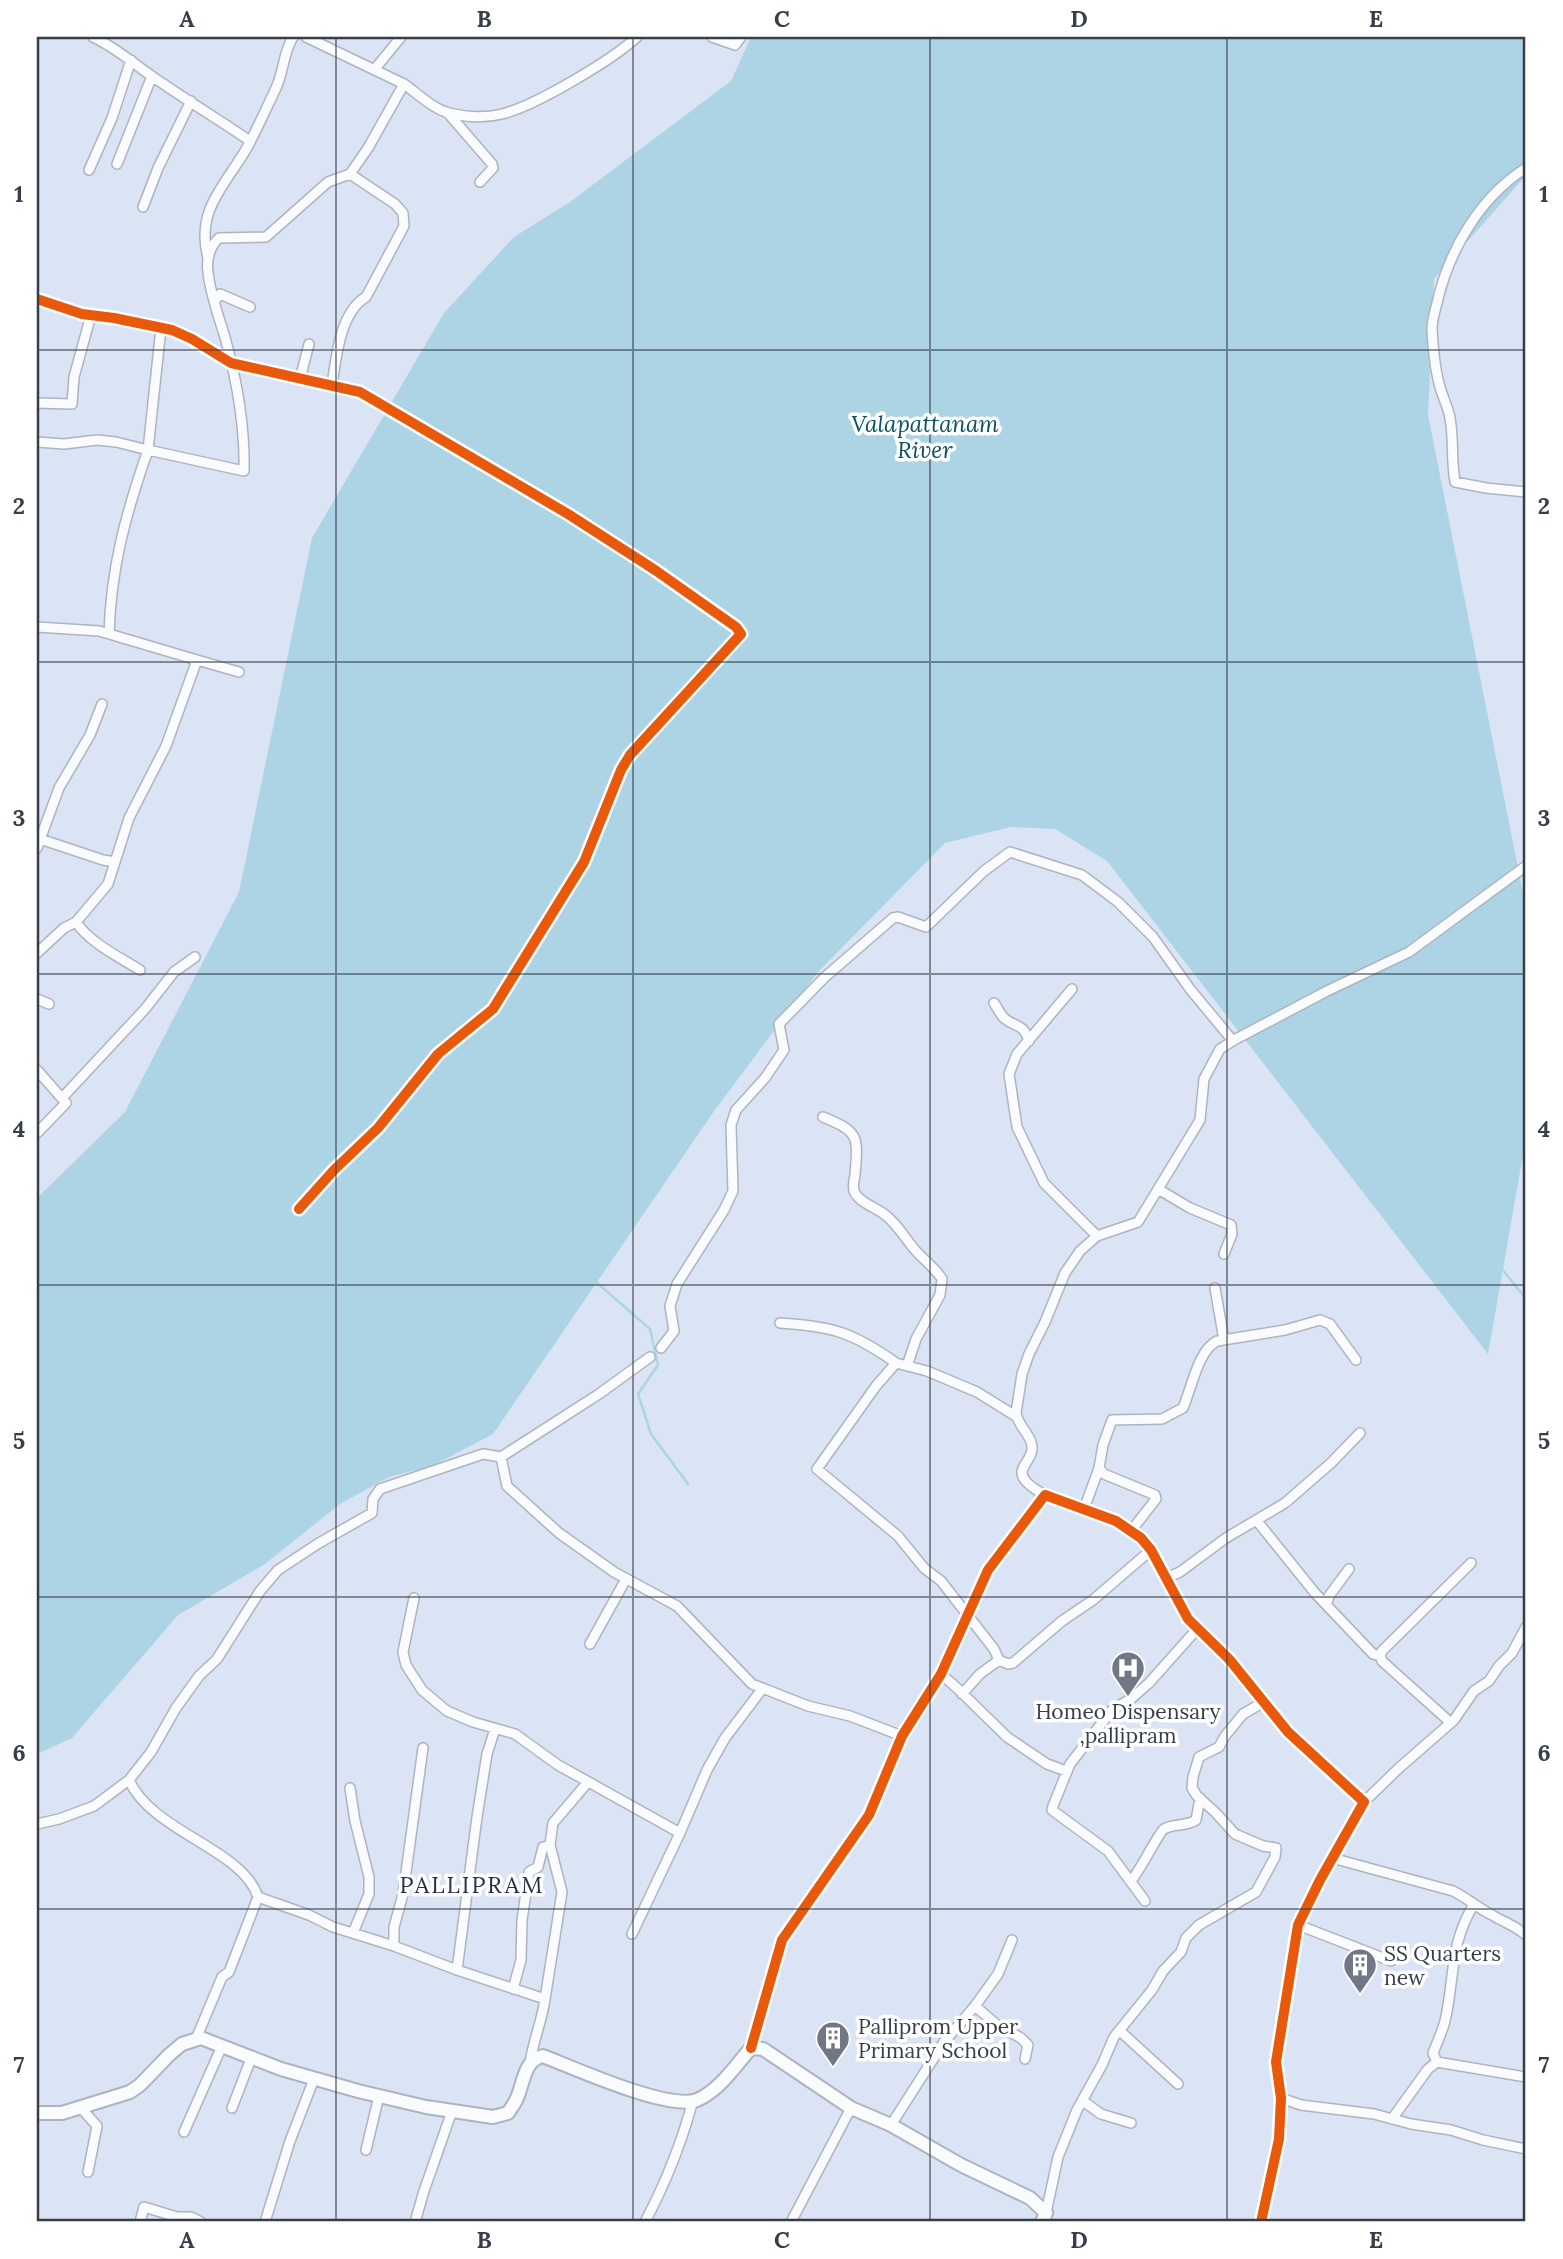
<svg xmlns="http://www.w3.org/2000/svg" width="1563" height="2259" font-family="Lora,serif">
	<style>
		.water { fill: #add4e5 }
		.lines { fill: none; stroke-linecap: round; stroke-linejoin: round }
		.stream { stroke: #add4e5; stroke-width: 2.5 }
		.street-casing { stroke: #adb4c0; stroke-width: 12 }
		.secondary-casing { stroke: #adb4c0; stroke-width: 16 }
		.street { stroke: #f9fbfd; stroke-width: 9 }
		.secondary { stroke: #f9fbfd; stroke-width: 12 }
		.cycleway-casing { stroke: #fff; stroke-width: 15 }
		.cycleway { stroke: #e8590c; stroke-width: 10 }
		.grid { fill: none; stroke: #373d49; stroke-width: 2; stroke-opacity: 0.55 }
		.labels { text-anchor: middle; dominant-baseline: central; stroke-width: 7; stroke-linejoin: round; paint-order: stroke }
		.poi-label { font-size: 21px; fill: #373d49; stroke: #fff; text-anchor: start }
		.water-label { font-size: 23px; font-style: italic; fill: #0c5265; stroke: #fff }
		.neighbourhood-label { font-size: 23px; letter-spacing: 2px; fill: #263149; stroke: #fff }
		.neatline { fill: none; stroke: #373d49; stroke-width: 2.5 }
		.grid-label { font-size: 23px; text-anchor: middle; font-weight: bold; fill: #373d49 }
	</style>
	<rect width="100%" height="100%" fill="#dae4f4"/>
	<!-- water -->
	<path class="water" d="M751 37H1526V172L1522 180 1434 279 1428 415 1526 908V1138L1488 1354 1107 861 1055 829 1011 827 945 843 817 973 712 1114 493 1434 432 1466 389 1477 340 1504 265 1564 178 1615 72 1738 37 1754V1198L125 1112 239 892 312 538 444 313 514 237 570 202 731 81Z"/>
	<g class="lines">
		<!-- stream -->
		<path class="stream" d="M1502 1269 1526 1299
			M596 1282 650 1329 658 1365 638 1394 651 1434 688 1484"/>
		<!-- street casing -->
		<g class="street-casing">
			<path id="street" d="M93 37C119 49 138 68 162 83 191 103 221 121 250 141
				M306 37 404 84
				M712 37 735 45 741 37
				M374 70 401 37
				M447 112 492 164 493 168 480 182
				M117 164 152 76
				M1526 168C1480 197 1449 250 1437 303 1435 311 1432 320 1432 329 1433 348 1435 370 1440 387 1443 398 1448 407 1450 418 1454 440 1451 460 1455 482L1486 488 1526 492
				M89 170 112 118 131 60
				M143 207 158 168 191 101
				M208 258C195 209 226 185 248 146 258 127 267 107 276 88 284 71 283 53 293 37
				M37 299 82 314 114 318 172 330 192 339 231 363 360 392 568 514 655 570 736 627 741 634 630 755 621 770 584 862 493 1009 438 1054 378 1128 334 1170 299 1209
				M215 300 220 294 250 307
				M161 328 148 450 244 471C245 429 237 382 226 341 220 320 210 294 208 272 206 260 210 246 219 238L266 237 328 182 350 174 368 148 404 84C418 94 432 108 449 113 466 117 486 118 502 114 535 106 612 60 637 37
				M300 379 309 344
				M332 385C336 358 340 312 366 297L404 226 403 213 395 204 350 174
				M37 403 72 404 74 377 91 315
				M37 442 64 444 97 440 116 442 148 450C126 513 111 567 109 634
				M37 627 99 631 197 660 166 746 129 818 108 884 76 922 64 928 37 953
				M197 660 239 672
				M40 839 103 860 115 862
				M37 848 59 788 90 735 102 704
				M76 922C90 943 119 957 140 970
				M1072 989 1017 1054 1009 1074 1017 1127 1044 1183 1097 1236
				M37 999 49 1004
				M994 1003C997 1007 1000 1014 1004 1018 1015 1028 1023 1022 1029 1041
				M37 1070 66 1103 37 1133
				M62 1098 145 1009 174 972 195 957
				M823 1117C860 1132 858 1137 855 1175 854 1179 853 1186 854 1191 858 1202 875 1207 884 1214 898 1224 905 1239 916 1251 925 1261 935 1268 942 1279L940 1295 916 1339 907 1366
				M1158 1189 1190 1208 1231 1225 1232 1234 1224 1254
				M1215 1288 1224 1340
				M780 1323C832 1326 854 1333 896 1363
				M661 1348 674 1331 670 1306 677 1284 724 1210 733 1191 731 1125 736 1110 765 1078 784 1050 779 1024 825 977 893 918 898 917 926 927 984 871 1010 852 1082 875 1118 902 1153 937 1190 989 1233 1041
				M1017 1417 977 1392 927 1371 896 1363 876 1386 817 1469 898 1536 924 1568 941 1581 994 1649 999 1660 1008 1664 1013 1663 1062 1621 1093 1600 1151 1550
				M501 1457 507 1486 559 1533 614 1572 677 1606 752 1684 808 1706 850 1716 902 1736
				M1045 1495C998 1469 1039 1465 1031 1442 1027 1431 1018 1425 1016 1413L1022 1374 1029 1354 1045 1322 1065 1273 1080 1251 1097 1236 1138 1222 1200 1120 1204 1079 1220 1049 1236 1039 1327 991 1409 952 1526 866
				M1084 1509 1099 1468
				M1257 1521 1315 1593 1373 1654 1380 1656
				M1131 1531 1156 1499 1155 1495 1104 1474 1099 1468 1103 1445 1112 1420 1162 1419 1183 1408C1191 1390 1198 1350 1217 1341L1285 1330 1320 1320 1330 1324 1356 1360
				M1166 1578 1180 1572 1226 1538 1285 1503 1331 1463 1360 1433
				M414 1598 403 1652 406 1665 422 1690 447 1711 473 1722 515 1734 558 1765 680 1833
				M1327 1603 1329 1596 1349 1569
				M590 1644 626 1579
				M941 1674 957 1688 1007 1737 1047 1764 1066 1771
				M962 1694 980 1674 999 1660
				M1451 1723 1382 1661 1380 1656 1382 1651 1471 1563
				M129 1780C152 1832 243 1849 258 1897
				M350 1788 355 1821 369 1877V1894L353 1933
				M1364 1802 1399 1768 1454 1720 1474 1691 1489 1681 1499 1666 1512 1653 1526 1627
				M37 1824 59 1819 94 1806 129 1780 151 1752 176 1708 199 1676 217 1659 260 1591 278 1570 319 1543 372 1513 373 1499 380 1489 483 1454 501 1457 599 1394 650 1357
				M1332 1858 1453 1891C1467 1898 1478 1908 1492 1915 1505 1923 1513 1924 1526 1935
				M1131 1881C1140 1871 1159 1832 1164 1829 1174 1823 1186 1827 1196 1820L1200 1798
				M1145 1901 1108 1851 1056 1813 1052 1810 1053 1806 1070 1764 1112 1710 1132 1698 1149 1683 1198 1628
				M1298 1925 1391 1961
				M632 1934 680 1833 707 1770 725 1738 763 1688
				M394 1946V1927L403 1894 423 1748
				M457 1970 477 1817 487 1754 495 1729
				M513 1989 521 1960 522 1920 529 1872 538 1867 543 1847 550 1845
				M545 1999 562 1892 550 1845 553 1823 588 1782
				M975 2006 997 2025 1021 2038 1028 2045 1025 2059
				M1120 2031 1178 2084
				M196 2039 222 1977 229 1972 258 1897 309 1915 333 1927 394 1946 457 1970 545 1999C542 2021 533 2041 530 2063
				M751 2048 782 1940 869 1815 902 1736 941 1674 988 1570 1045 1495 1116 1521 1141 1538 1151 1550 1188 1619 1229 1659 1288 1732 1364 1802 1320 1880 1298 1925 1276 2062 1281 2098 1279 2139 1261 2222
				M1437 2062 1433 2053C1437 2043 1442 2032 1445 2021 1455 1978 1449 1945 1474 1904
				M1281 2098 1301 2105 1374 2114 1411 2124 1451 2130 1483 2140 1526 2149
				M1083 2101 1101 2114 1131 2123
				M81 2108 97 2126 88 2172
				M232 2108 252 2056
				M1392 2119 1428 2069 1437 2062 1526 2077
				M891 2125 944 2042 975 2006 998 1974 1012 1940
				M184 2132 222 2046
				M366 2150 379 2096
				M1046 2213 1058 2157 1077 2110 1102 2065 1114 2037 1152 1990 1163 1971 1181 1952 1186 1938 1199 1925 1256 1892 1275 1857 1276 1848 1263 1846 1235 1834 1215 1812 1197 1796 1192 1788 1193 1777 1199 1757 1219 1747 1225 1736 1243 1714 1264 1702
				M140 2222 144 2207 177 2217H191L201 2222
				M265 2222 290 2141 314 2079
				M415 2222 424 2191 452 2111
				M645 2222C665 2184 682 2142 693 2100
				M791 2222 851 2108"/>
		</g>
		<!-- secondary casing -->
		<g class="secondary-casing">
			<path id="secondary" d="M37 2113H62L130 2092 140 2085 169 2055 182 2044 201 2038 281 2069 358 2091 426 2107 493 2117 508 2113C511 2108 515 2103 517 2098 524 2082 524 2060 543 2056 574 2068 669 2111 697 2100 719 2091 736 2065 751 2048L763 2049 851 2108 891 2125 961 2165 1030 2198 1046 2213 1042 2222"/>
		</g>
		<!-- street -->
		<use href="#street" class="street"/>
		<!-- secondary -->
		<use href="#secondary" class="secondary"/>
		<!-- cycleway casing -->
		<g class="cycleway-casing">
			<path id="cycleway" d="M37 299 82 314 114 318 172 330 192 339 231 363 360 392 568 514 655 570 736 627 741 634 630 755 621 770 584 862 493 1009 438 1054 378 1128 334 1170 299 1209
				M751 2048 782 1940 869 1815 902 1736 941 1674 988 1570 1045 1495 1116 1521 1141 1538 1151 1550 1188 1619 1229 1659 1288 1732 1364 1802 1320 1880 1298 1925 1276 2062 1281 2098 1279 2139 1261 2222"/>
		</g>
		<!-- cycleway -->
		<use href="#cycleway" class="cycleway"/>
	</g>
	<!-- grid -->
	<path class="grid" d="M336 37V2222M633 37V2222M930 37V2222M1227 37V2222M37 350H1526M37 662H1526M37 974H1526M37 1285H1526M37 1597H1526M37 1909H1526"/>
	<!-- icons -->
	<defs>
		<g id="hospital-pin" transform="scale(1.75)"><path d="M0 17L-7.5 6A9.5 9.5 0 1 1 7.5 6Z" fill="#707785" stroke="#fff"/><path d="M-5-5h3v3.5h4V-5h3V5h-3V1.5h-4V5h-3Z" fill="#fff"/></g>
		<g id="building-pin" transform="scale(1.75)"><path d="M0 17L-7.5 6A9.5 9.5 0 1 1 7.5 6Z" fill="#707785" stroke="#fff"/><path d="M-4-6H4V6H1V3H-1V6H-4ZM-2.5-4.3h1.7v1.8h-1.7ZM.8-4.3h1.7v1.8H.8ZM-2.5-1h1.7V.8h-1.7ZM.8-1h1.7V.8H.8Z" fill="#fff"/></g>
	</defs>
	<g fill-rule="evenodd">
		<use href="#hospital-pin" x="1128" y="1668"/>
		<use href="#building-pin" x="1360" y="1965"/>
		<use href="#building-pin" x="833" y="2038"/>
	</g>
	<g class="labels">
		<!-- poi labels -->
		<g class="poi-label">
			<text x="1128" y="1711" text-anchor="middle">Homeo Dispensary<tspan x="1128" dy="24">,pallipram</tspan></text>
			<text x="1384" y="1953">SS Quarters<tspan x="1384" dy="24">new</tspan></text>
			<text x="858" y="2026">Palliprom Upper<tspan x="858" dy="24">Primary School</tspan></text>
		</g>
		<!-- water labels -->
		<g class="water-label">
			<text x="925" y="423">Valapattanam<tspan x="925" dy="26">River</tspan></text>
		</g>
		<!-- neighbourhood labels -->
		<g class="neighbourhood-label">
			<text x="472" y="1884">PALLIPRAM</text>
		</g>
	</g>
	<!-- border -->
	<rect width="1563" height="2259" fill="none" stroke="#ffffff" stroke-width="77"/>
	<rect x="38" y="38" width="1486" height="2182" class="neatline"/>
	<g class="grid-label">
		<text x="187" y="27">A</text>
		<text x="484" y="27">B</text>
		<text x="782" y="27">C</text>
		<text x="1079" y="27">D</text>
		<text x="1376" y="27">E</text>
		<text x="19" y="202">1</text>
		<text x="1544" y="202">1</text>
		<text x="19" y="514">2</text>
		<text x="1544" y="514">2</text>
		<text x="19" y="826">3</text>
		<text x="1544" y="826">3</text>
		<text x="19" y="1137">4</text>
		<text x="1544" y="1137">4</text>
		<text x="19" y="1449">5</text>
		<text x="1544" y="1449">5</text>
		<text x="19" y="1761">6</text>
		<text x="1544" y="1761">6</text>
		<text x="19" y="2073">7</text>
		<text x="1544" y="2073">7</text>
		<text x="187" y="2248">A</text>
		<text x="484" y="2248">B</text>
		<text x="782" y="2248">C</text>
		<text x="1079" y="2248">D</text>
		<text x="1376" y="2248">E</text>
	</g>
</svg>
